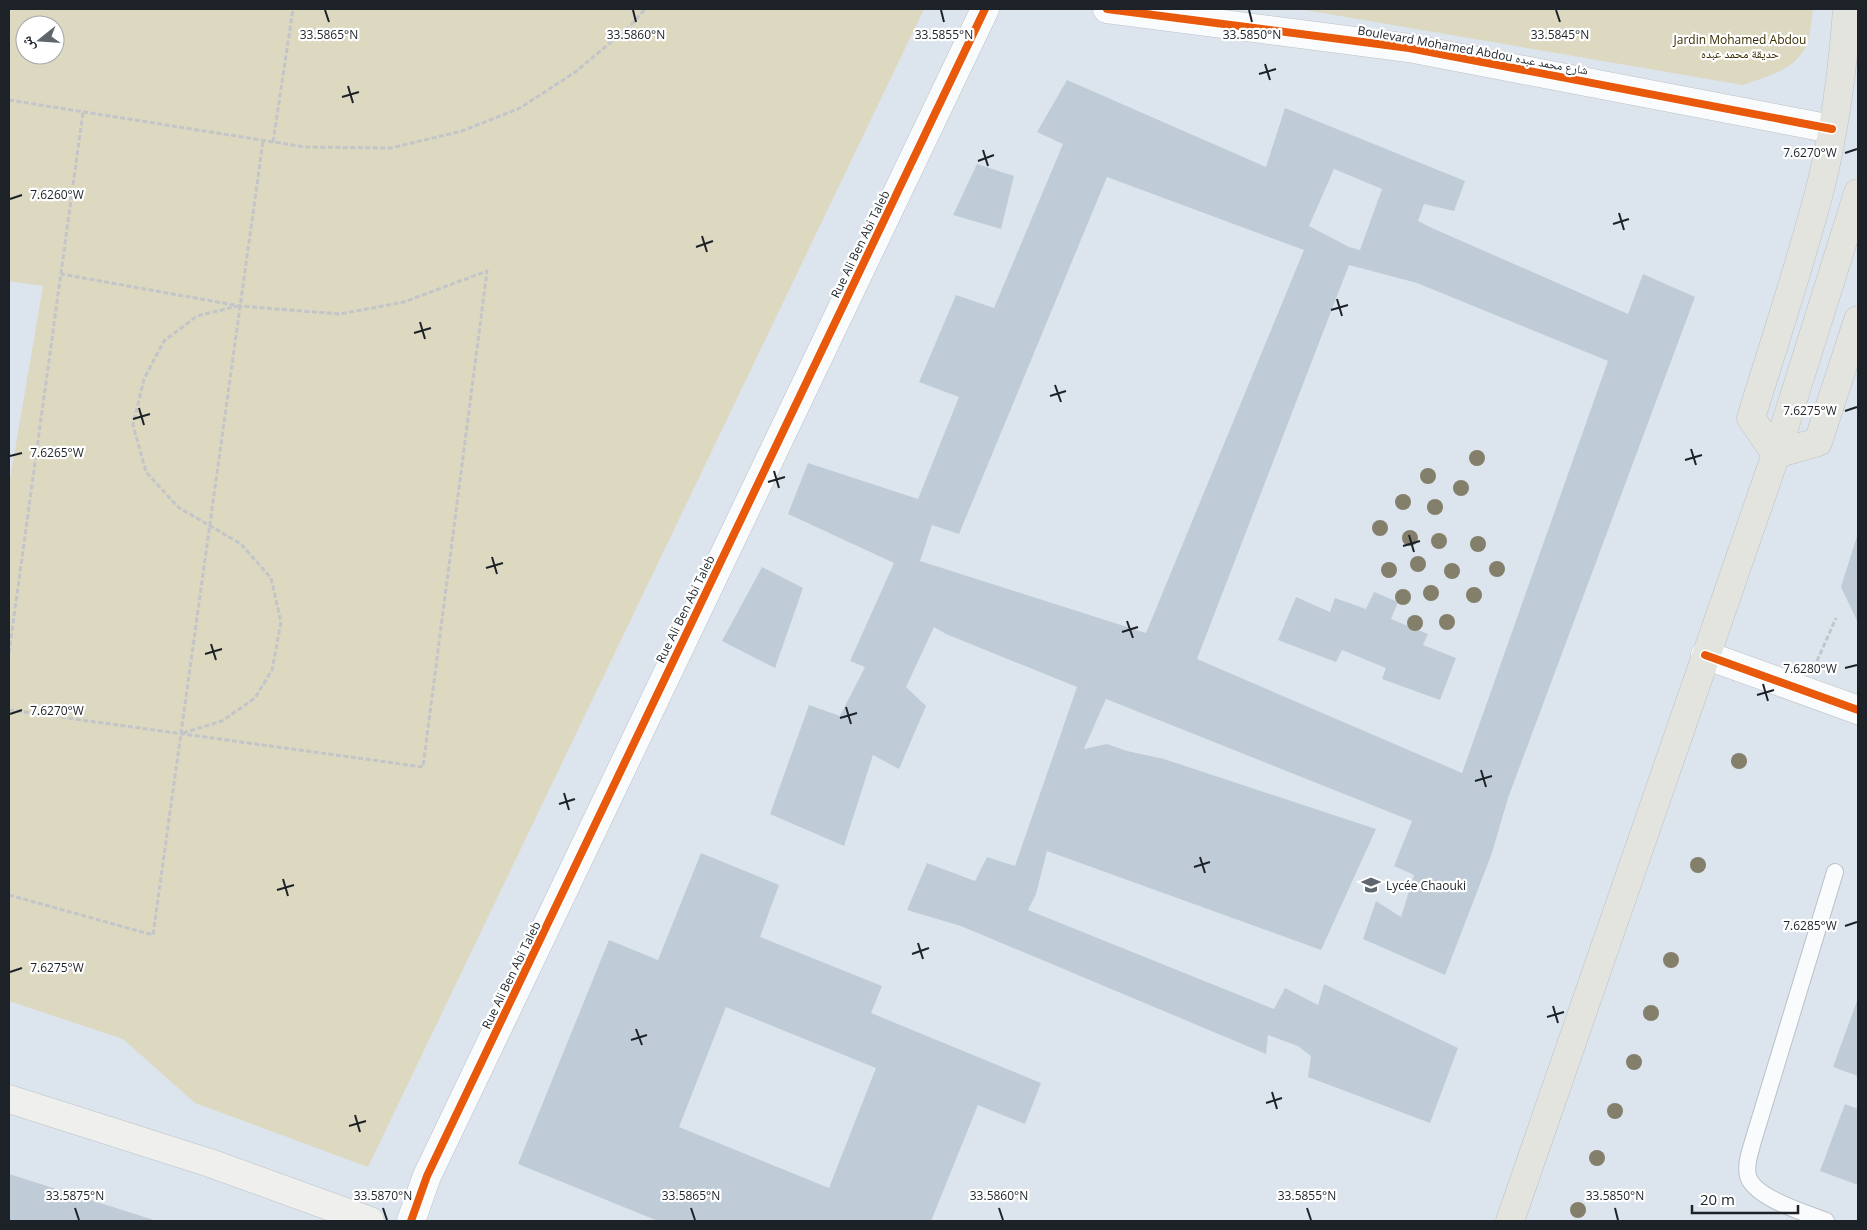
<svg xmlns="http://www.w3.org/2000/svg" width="1867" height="1230" font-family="'Open Sans','Noto Naskh Arabic',sans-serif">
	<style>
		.green { fill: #ddd8c0; fill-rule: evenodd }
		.building { fill: #bfccd7; fill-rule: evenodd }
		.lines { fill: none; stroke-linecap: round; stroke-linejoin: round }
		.service-casing { stroke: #bac1c7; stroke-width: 18 }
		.minor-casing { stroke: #bac1c7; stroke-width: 29 }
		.secondary-casing { stroke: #bac1c7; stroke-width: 29 }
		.primary-casing { stroke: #bcc1c5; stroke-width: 29 }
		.path { stroke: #c2c5c9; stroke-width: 3; stroke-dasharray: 5 2.5; stroke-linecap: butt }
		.service { stroke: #fafbfc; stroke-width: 16 }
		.minor { stroke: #fafbfc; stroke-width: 28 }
		.secondary { stroke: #efefed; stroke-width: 28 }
		.primary { stroke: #e4e4df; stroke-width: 28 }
		.cycleway-casing { stroke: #fff; stroke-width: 11 }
		.cycleway { stroke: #e8590c; stroke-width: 8 }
		.tree { fill: #837f6b }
		.ticks { fill: none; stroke: #1c2228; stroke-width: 2 }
		.labels { text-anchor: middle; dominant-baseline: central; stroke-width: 4.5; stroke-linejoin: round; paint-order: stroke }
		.park-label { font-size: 12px; fill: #3a2c00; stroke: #fff }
		.street-label { font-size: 12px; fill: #1c2228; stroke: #fff }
		.poi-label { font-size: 12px; fill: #1c2228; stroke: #fff; text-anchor: start }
		.ticks-label { font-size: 12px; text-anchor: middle; fill: #1c2228; stroke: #fff; stroke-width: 4.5; stroke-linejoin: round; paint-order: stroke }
	</style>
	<rect width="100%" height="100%" fill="#dce5ed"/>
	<!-- green -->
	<path class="green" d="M9 9H924L368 1167 195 1103 123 1039 9 1001V485L43 286 9 281ZM25 25H55V55H25Z
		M1299 9H1813C1811 20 1811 33 1807 44 1796 70 1768 76 1743 85Z"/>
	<!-- building -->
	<path class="building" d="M1067 80 1266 167 1285 108 1465 181 1454 211 1424 204 1418 221 1432 228 1628 314 1643 274 1695 297 1508 798 1492 853 1445 975 1363 939 1376 901 1401 917 1414 875 1394 866 1412 821 1106 699 1084 749 1107 744 1127 751 1164 759 1376 829 1321 950 1047 851 1036 894 1028 910 1274 1009 1285 988 1318 1005 1324 984 1458 1048 1430 1123 1308 1077 1311 1056 1298 1046 1268 1035 1266 1054 961 926 907 910 927 863 975 881 987 857 1015 866 1077 687 946 634 934 627 906 687 926 706 899 769 873 755 844 846 770 814 809 705 840 716 865 667 850 661 894 563 788 514 808 463 918 499 959 397 919 382 956 295 994 308 1063 144 1037 132ZM1334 169 1382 189 1360 250 1349 247 1309 226ZM1107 177 1304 250 1146 633 920 561 932 525 959 534ZM1349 265 1417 283 1608 361 1462 773 1197 659Z
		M977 164 1014 176 1001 229 953 215Z
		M1858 533V623L1841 587Z
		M762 567 803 588 775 668 722 641Z
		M1374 592 1398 602 1391 619 1428 634 1423 645 1456 658 1440 700 1382 679 1386 668 1342 650 1336 662 1278 640 1296 597 1330 612 1335 598 1366 609Z
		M701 853 779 885 760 937 882 986 871 1013 1041 1083 1025 1124 978 1105 931 1221H658L518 1164 609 940 658 960ZM726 1007 876 1068 829 1188 679 1127Z
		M1858 998V1076L1833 1067Z
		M1845 1104 1858 1109V1185L1820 1171Z
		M9 1174 157 1221H9Z"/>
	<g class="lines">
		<!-- service casing -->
		<g class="service-casing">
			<path id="service" d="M1826 1221C1806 1213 1754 1198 1748 1176 1745 1164 1751 1149 1754 1138L1835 872"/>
		</g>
		<!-- minor casing -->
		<g class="minor-casing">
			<path id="minor" d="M1107 9 1409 48 1832 129
				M1705 655 1858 710
				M411 1221 427 1176 985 9"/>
		</g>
		<!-- secondary casing -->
		<g class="secondary-casing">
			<path id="secondary" d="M9 1099 210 1163 370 1221"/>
		</g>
		<!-- primary casing -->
		<g class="primary-casing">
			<path id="primary" d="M1776 454 1751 418C1775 340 1801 263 1821 185 1835 128 1843 67 1847 9
				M1776 454 1818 442 1858 320
				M1510 1221 1776 454 1858 193"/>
		</g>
		<!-- path -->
		<path class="path" d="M9 100 305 147 391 148 462 131 520 108 574 73 629 27 645 9
			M273 142 293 9
			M9 653 83 112
			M1817 661 1836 618
			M9 710 423 767 487 271 404 302 340 314 240 306 61 274
			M183 733 222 721 255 698 272 670 281 622 271 578 241 544 178 507 146 472 133 425 144 379 164 341 197 316 238 306
			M9 895 153 935 263 141"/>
		<!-- service -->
		<use href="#service" class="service"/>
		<!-- minor -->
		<use href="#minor" class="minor"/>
		<!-- secondary -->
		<use href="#secondary" class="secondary"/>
		<!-- primary -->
		<use href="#primary" class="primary"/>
		<!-- cycleway casing -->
		<g class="cycleway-casing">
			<path id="cycleway" d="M1107 9 1409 48 1832 129
				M1705 655 1858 710
				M411 1221 427 1176 985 9"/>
		</g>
		<!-- cycleway -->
		<use href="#cycleway" class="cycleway"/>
	</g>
	<!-- trees -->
	<g class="tree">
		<circle cx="1477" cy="458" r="8"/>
		<circle cx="1428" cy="476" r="8"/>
		<circle cx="1461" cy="488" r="8"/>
		<circle cx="1403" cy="502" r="8"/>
		<circle cx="1435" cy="507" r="8"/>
		<circle cx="1380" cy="528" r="8"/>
		<circle cx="1410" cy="538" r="8"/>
		<circle cx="1439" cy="541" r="8"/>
		<circle cx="1478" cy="544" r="8"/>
		<circle cx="1418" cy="564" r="8"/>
		<circle cx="1497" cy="569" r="8"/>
		<circle cx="1389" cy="570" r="8"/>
		<circle cx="1452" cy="571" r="8"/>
		<circle cx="1431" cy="593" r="8"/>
		<circle cx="1474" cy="595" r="8"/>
		<circle cx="1403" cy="597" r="8"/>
		<circle cx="1447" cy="622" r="8"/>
		<circle cx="1415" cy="623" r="8"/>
		<circle cx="1739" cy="761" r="8"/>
		<circle cx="1698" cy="865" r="8"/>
		<circle cx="1671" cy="960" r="8"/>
		<circle cx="1651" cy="1013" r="8"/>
		<circle cx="1634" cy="1062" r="8"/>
		<circle cx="1615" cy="1111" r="8"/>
		<circle cx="1597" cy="1158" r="8"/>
		<circle cx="1578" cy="1210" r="8"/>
	</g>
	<!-- ticks -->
	<path class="ticks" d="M325 10 329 22M633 10 636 22M941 10 944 22M1249 10 1252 22M1556 10 1560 22M1265 64 1270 80M1259 74 1276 69M348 86 353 103M342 97 359 92M983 150 988 166M1845 153 1857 149M978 161 994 155M10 199 22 195M1619 213 1624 230M1613 224 1629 219M702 236 707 252M696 247 713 241M1337 299 1342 316M1331 310 1348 305M420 322 425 339M414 333 431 328M1055 385 1061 402M1050 396 1066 391M139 408 144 425M1845 411 1857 407M133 419 150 414M1691 449 1696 465M10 456 22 453M1685 460 1702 455M774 471 779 488M768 482 785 477M1409 535 1414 552M1403 546 1420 541M492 557 497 574M486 568 503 563M1127 621 1133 638M1122 632 1138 627M211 644 216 660M205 654 222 649M1845 668 1857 665M1763 684 1768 701M1757 695 1774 690M846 707 851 724M10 714 22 710M840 718 857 713M1481 770 1486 787M1475 781 1492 776M564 793 569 810M559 804 575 799M1200 857 1205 873M1194 867 1210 862M283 879 288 896M277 890 294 885M1845 926 1857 922M918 943 923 959M912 954 929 948M10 972 22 968M1553 1006 1558 1023M1547 1017 1564 1012M636 1029 642 1045M631 1040 647 1035M1272 1092 1277 1109M1266 1103 1282 1098M355 1115 360 1132M349 1126 366 1121M75 1208 79 1220M383 1208 387 1220M691 1208 695 1220M999 1208 1003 1220M1307 1208 1311 1220M1615 1208 1618 1220"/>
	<!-- icons -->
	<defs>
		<g id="school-bare" transform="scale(1.5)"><path d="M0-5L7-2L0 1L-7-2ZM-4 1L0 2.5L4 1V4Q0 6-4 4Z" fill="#5f666d" stroke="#fff" stroke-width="2.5" paint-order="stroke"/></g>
	</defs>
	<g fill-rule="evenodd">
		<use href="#school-bare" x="1371" y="885"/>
	</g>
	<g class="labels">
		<!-- park labels -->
		<g class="park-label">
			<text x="1740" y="39">Jardin Mohamed Abdou<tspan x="1740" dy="14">حديقة محمد عبده</tspan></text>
		</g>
		<!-- street labels -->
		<g class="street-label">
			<text transform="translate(1473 50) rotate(10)">Boulevard Mohamed Abdou شارع محمد عبده</text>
			<text transform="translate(860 244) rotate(-64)">Rue Ali Ben Abi Taleb</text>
			<text transform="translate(685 609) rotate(-64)">Rue Ali Ben Abi Taleb</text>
			<text transform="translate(511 975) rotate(-64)">Rue Ali Ben Abi Taleb</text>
		</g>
		<!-- poi labels -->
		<g class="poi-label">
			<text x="1386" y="885">Lycée Chaouki</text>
		</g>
	</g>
	<g class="ticks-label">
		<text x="329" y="39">33.5865°N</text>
		<text x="636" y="39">33.5860°N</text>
		<text x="944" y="39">33.5855°N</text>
		<text x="1252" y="39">33.5850°N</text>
		<text x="1560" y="39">33.5845°N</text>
		<text x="1810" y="157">7.6270°W</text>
		<text x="57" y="199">7.6260°W</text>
		<text x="1810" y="415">7.6275°W</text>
		<text x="57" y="457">7.6265°W</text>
		<text x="1810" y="673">7.6280°W</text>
		<text x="57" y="715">7.6270°W</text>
		<text x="1810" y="930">7.6285°W</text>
		<text x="57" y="972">7.6275°W</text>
		<text x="75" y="1200">33.5875°N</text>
		<text x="383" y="1200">33.5870°N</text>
		<text x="691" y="1200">33.5865°N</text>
		<text x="999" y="1200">33.5860°N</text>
		<text x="1307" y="1200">33.5855°N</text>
		<text x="1615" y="1200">33.5850°N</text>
	</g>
	<!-- border -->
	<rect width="1867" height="1230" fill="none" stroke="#1c2228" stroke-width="20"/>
	<!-- north arrow -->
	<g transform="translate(40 40) rotate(253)"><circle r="24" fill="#ffffff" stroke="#a4a7a9"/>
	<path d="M0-4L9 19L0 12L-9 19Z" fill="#5f666d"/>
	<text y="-8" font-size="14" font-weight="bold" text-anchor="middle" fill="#1c2228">ش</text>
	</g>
	<!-- scale -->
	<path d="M1692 1205v8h106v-8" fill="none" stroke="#1c2228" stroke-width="2.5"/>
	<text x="1700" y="1205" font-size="15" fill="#1c2228" stroke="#ffffff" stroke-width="4" paint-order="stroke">20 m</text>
</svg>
